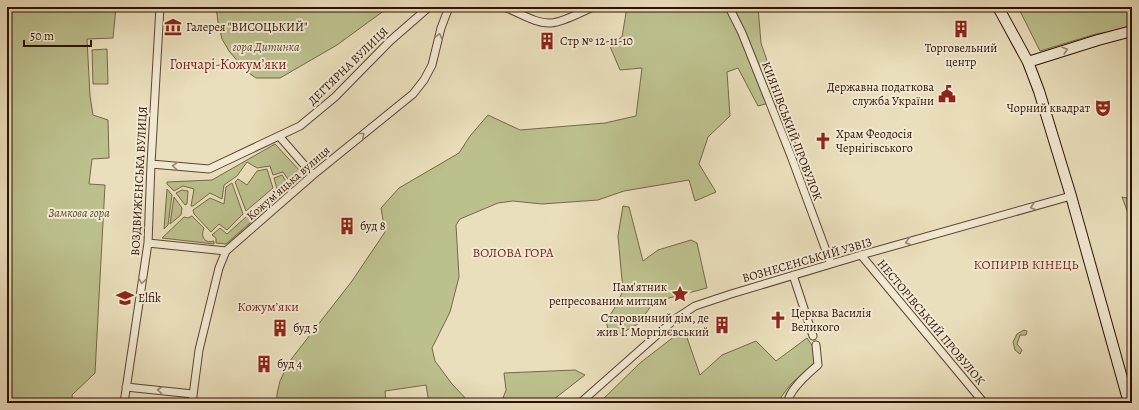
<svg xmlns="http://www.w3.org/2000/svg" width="1139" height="410" font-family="Alegreya,serif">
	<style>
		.green { fill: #bcc08d; stroke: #766848 }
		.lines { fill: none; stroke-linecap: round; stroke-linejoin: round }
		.minor-casing { stroke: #5e4331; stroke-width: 9 }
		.secondary-casing { stroke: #2f0f03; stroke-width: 12 }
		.minor { stroke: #f1ead3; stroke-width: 7 }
		.secondary { stroke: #f1ead3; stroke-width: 10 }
		.oneway { stroke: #9a8775 }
		.labels { text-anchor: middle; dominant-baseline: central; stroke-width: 4; stroke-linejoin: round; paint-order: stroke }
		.poi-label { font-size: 12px; fill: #2f0f03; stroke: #f1ead3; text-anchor: start }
		.park-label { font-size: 12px; font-style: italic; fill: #604d33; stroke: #f1ead3 }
		.street-label { font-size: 12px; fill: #2f0f03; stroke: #f1ead3 }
		.neighbourhood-label { font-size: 13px; fill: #7a1f14; stroke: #f1ead3 }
		.quarter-label { font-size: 14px; fill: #7a1f14; stroke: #f1ead3 }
	</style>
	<rect width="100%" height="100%" fill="#eadfbc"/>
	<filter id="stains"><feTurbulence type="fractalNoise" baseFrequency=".005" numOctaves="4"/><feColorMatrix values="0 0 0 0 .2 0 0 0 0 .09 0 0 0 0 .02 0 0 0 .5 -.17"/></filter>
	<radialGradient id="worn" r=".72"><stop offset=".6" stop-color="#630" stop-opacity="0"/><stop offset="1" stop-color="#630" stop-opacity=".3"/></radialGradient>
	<!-- green -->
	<path class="green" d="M7 7H116L113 38 87 39 90 96 93 115 108 120 109 158 92 159 89 184 105 185 95 373 72 395 73 403H7Z
		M216 7H389L337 45 280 78H256L246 71 229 51 222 39 218 22Z
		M624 7H758L761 43 798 151 794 153 773 102 758 106 738 68 727 72 730 116 708 137 699 164 716 192 695 201 689 180 624 191 598 200 542 204 513 201 498 203 460 219 456 225 459 277 450 312 432 348 435 361 452 384 470 403H429L426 385 385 391 386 403H277V394L280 381 289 362 352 281 385 232 381 208 399 188 459 153 470 136 488 115 520 130 605 123 636 116 642 68 620 70 609 44 622 37 626 13Z
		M1018 7H1132V28L1096 34 1040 51Z
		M107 49 108 84H93L92 50Z
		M275 144 300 171V179L292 185 283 172 273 175 270 166 257 168 247 162 237 176 224 185 222 199 210 193 193 206H191L194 189 183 186 174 191 167 184V182L212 180Z
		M267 169 273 188 246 211 235 182 238 179 247 185 257 171Z
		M282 175 290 188 226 244 216 243V238L212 235 220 228 227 234 277 189 274 178Z
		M232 183 243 214 227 230 219 224 211 232 194 214 193 210 210 198 224 204 226 187Z
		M167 189 172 195 168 225 164 229Z
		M182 190 188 191 187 204 185 205 176 193Z
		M174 197 182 208 181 215 170 224Z
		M1122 197 1132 199V224Z
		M623 206 629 207 643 261 658 250 691 240 697 243 707 288 654 302 638 324 618 335 609 333 606 321 614 309 623 291 618 236Z
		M192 216 204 228C200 237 205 244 214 241V244L162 238 184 217 188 218Z
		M684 329 700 375 722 355 756 341 776 361 807 338 814 348V363L791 384 781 397 782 403H599L640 363Z
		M1024 330 1027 331 1026 335H1020L1017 344 1022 350 1020 354 1015 350 1013 342 1017 334Z
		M575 370 585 375 549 403H501L506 390 504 373Z"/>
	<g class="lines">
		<!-- minor casing -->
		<g class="minor-casing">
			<path id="minor" d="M504 7C519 12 535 24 551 23 564 22 581 12 593 7
				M729 7 742 33 791 156 831 264
				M279 136 313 175
				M151 164 209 169 300 126 335 97 390 41 429 7
				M148 243 226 251
				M861 255 984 403
				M793 275 813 336
				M126 387 193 394
				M124 403 148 243 151 164 160 7
				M192 403 199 350 219 268 226 251 313 175 413 94 424 80 432 65 441 28 449 7
				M580 403 675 319 695 306 731 294 861 255 1071 196
				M788 403C788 390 809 373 818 365L816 345"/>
		</g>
		<!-- secondary casing -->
		<g class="secondary-casing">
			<path id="secondary" d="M998 7 1028 62 1039 91 1071 196 1129 403
				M1028 62 1098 40 1132 31"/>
		</g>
		<!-- minor -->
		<use href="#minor" class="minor"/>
		<!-- secondary -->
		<use href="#secondary" class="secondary"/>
	</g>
	<!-- one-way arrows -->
	<defs><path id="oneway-chevron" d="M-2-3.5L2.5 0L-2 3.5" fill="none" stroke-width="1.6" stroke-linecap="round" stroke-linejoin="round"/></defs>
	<g class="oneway">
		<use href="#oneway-chevron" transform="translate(439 36) rotate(-76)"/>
		<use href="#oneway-chevron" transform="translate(1065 50) rotate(-17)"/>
		<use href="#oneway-chevron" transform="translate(362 135) rotate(-39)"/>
		<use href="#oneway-chevron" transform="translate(175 166) rotate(-175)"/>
		<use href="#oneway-chevron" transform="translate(1033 207) rotate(164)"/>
		<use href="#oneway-chevron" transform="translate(908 242) rotate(164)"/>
		<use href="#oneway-chevron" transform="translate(142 281) rotate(99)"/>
		<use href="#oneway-chevron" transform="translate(160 390) rotate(-174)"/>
	</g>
	<!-- icons -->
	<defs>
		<g id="museum-bare" transform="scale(1.38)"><path d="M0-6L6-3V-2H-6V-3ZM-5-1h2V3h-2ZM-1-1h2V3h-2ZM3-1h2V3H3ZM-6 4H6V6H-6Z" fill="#8f2418" stroke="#f1ead3" stroke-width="2.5" paint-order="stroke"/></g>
		<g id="building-bare" transform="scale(1.38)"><path d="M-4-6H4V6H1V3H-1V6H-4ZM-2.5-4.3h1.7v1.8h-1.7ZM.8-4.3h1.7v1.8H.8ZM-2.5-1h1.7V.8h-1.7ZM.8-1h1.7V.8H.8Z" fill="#8f2418" stroke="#f1ead3" stroke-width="2.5" paint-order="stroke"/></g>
		<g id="civic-bare" transform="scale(1.38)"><path d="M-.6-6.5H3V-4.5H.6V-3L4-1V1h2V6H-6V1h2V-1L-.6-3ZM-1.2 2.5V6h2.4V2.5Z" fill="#8f2418" stroke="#f1ead3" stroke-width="2.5" paint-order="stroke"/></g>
		<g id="theatre-bare" transform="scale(1.38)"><path d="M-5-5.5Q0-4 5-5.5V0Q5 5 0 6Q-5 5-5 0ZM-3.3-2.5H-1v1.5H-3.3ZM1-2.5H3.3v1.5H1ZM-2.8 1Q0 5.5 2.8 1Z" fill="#8f2418" stroke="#f1ead3" stroke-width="2.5" paint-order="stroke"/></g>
		<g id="church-bare" transform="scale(1.38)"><path d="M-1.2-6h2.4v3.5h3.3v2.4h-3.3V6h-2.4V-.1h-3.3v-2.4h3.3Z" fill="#8f2418" stroke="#f1ead3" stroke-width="2.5" paint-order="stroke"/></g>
		<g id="sight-bare" transform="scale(1.38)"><path d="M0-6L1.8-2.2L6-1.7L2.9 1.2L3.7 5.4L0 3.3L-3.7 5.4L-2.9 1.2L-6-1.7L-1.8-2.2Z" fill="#8f2418" stroke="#f1ead3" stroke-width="2.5" paint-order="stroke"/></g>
		<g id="school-bare" transform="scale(1.38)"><path d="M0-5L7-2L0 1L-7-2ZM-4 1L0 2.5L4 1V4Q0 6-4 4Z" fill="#8f2418" stroke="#f1ead3" stroke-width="2.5" paint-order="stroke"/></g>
	</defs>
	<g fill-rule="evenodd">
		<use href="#museum-bare" x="173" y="27"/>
		<use href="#building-bare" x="961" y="29"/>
		<use href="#building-bare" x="547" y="41"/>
		<use href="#civic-bare" x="947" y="94"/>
		<use href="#theatre-bare" x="1103" y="108"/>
		<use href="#church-bare" x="823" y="141"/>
		<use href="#building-bare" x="347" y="226"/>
		<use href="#sight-bare" x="680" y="294"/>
		<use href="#school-bare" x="125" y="298"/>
		<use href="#church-bare" x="778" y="320"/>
		<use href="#building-bare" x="722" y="325"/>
		<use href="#building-bare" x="280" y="328"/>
		<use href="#building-bare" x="264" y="364"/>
	</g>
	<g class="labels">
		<!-- poi labels -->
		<g class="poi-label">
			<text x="186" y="27">Галерея "ВИСОЦЬКИЙ"</text>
			<text x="560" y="41">Стр № 12-11-10</text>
			<text x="961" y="48" text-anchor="middle">Торговельний<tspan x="961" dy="14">центр</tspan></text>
			<text x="934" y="87" text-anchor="end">Державна податкова<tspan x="934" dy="14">служба України</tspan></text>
			<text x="1090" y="108" text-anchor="end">Чорний квадрат</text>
			<text x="836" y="134">Храм Феодосія<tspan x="836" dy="14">Чернігівського</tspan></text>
			<text x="360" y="226">буд 8</text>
			<text x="667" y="287" text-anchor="end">Пам'ятник<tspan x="667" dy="14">репресованим митцям</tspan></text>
			<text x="138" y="298">Elfik</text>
			<text x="791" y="313">Церква Василія<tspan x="791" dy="14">Великого</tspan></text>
			<text x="709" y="318" text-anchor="end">Старовинний дім, де<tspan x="709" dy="14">жив І. Моргілєвський</tspan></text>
			<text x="293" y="328">буд 5</text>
			<text x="277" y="364">буд 4</text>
		</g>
		<!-- park labels -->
		<g class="park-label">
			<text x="266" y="47">гора Дитинка</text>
			<text x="79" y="213">Замкова гора</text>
		</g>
		<!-- street labels -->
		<g class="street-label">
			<text transform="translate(348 66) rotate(-44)">ДЕГТЯРНА ВУЛИЦЯ</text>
			<text transform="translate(792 131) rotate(69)">КИЯНІВСЬКИЙ ПРОВУЛОК</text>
			<text transform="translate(139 181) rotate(-87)">ВОЗДВИЖЕНСЬКА ВУЛИЦЯ</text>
			<text transform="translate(288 183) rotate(-41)">Кожумʼяцька вулиця</text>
			<text transform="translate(807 260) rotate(-16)">ВОЗНЕСЕНСЬКИЙ УЗВІЗ</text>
			<text transform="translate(931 322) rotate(50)">НЕСТОРІВСЬКИЙ ПРОВУЛОК</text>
		</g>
		<!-- neighbourhood labels -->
		<g class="neighbourhood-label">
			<text x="513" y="252">ВОЛОВА ГОРА</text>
			<text x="1026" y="264">КОПИРІВ КІНЕЦЬ</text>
			<text x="268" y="306">Кожумʼяки</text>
		</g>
		<!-- quarter labels -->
		<g class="quarter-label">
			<text x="228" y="64">Гончарі-Кожумʼяки</text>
		</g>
	</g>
	<!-- margin -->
	<rect width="1139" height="410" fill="none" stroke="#eadfbc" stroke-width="24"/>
	<rect x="8" y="8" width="1123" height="394" fill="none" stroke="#2f0f03" stroke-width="2"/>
	<rect x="12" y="12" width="1115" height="386" fill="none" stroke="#2f0f03"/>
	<!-- scale -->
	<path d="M24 40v6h67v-6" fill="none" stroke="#2f0f03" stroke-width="2"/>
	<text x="30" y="40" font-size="12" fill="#2f0f03" stroke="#f1ead3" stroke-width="3" paint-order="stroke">50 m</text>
	<rect width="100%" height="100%" filter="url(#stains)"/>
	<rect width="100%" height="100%" fill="url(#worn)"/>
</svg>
